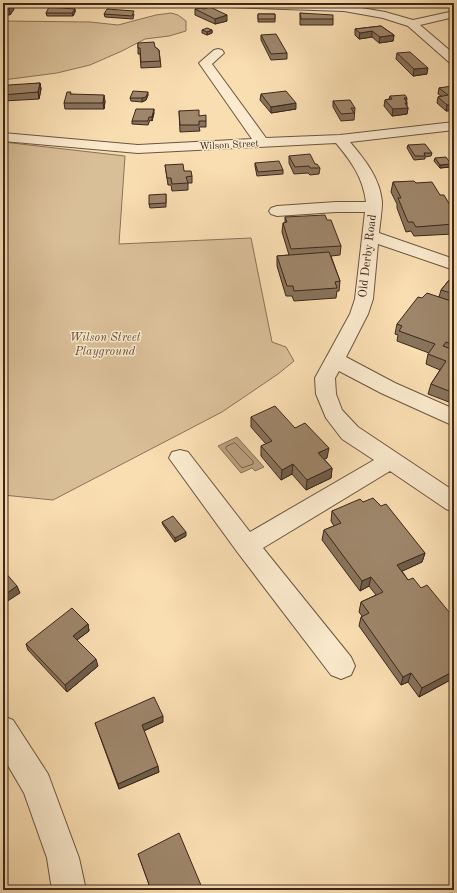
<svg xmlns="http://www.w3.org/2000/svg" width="457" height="893" font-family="'Old Standard TT',serif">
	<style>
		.green { fill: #d9bf98; stroke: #8a735a }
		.water { fill: #b9a07f; stroke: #877057 }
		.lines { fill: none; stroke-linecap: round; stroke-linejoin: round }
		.shore { stroke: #7a644d; stroke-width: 1 }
		.minor-casing { stroke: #6b5541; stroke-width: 2 }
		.minor { fill: #fbeacd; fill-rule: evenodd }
		.wall { fill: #88735b; stroke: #3c271b }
		.shaded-wall { fill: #6f5e4a; stroke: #3c271b }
		.building { fill: #9e866a; stroke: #3c271b }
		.labels { text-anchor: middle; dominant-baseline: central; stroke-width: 3; stroke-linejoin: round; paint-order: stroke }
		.far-street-label { font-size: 10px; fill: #3c271b; stroke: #fbeacd }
		.street-label { font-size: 12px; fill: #3c271b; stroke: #fbeacd }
		.park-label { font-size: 12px; font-style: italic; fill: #634d3a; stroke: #fbeacd }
	</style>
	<rect width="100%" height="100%" fill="#f9deb2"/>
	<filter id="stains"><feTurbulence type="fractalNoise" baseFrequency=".005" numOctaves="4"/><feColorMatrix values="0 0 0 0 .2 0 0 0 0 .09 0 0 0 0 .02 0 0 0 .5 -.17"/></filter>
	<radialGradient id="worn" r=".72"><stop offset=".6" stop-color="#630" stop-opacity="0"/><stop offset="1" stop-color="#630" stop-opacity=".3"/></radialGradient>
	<!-- green -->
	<path class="green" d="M171 13 178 15 186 21V31L169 36 145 39 122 51 90 65 57 73 3 80V21L90 22 118 25 156 15Z
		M3 142 125 156 119 244 251 238 272 342 286 347 294 361 278 374 222 412 53 500 3 495Z"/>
	<!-- water -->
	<path class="water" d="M237 437 264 467 255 471 252 468 241 473 218 446Z"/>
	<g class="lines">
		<!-- shore -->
		<path class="shore" d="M235 443 253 461V464L242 468 226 449V447Z"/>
		<!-- minor casing -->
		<g class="minor-casing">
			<path id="minor" d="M195 3 344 5 385 12 413 20 454 11V17L420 25 454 54V64L450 63 408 26 383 18 344 11 200 6Z
				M218 49 222 50 224 53 212 64 266 138 340 135 454 122V130L350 142C365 160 380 178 382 202 382 211 380 223 379 233L454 259V270L378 244 373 299 368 314 346 357 395 383 454 409V426L381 393 339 371 335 378 336 394 342 410 358 427 454 491V512L446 509 390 471 263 548 351 657 355 666 351 675 341 679 331 675 238 553 169 458 172 452 180 450 188 452 250 532 374 460 342 439 326 418 316 394 315 378 350 314 355 299 365 212H336L277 216 271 214 269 211 271 208 277 206 336 202H366C363 178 352 162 336 143L138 153 3 141V133L138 145 252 139 199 63 214 50Z
				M3 716 13 720 48 774 79 858 86 890H52L47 858 24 793 3 757Z"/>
		</g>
		<!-- minor -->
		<use href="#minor" class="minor"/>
	</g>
	<!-- wall -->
	<path class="wall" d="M3 4 14 9 10 15H3Z
		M75 9V12L73 16H47L46 13Z
		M195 9 227 21 215 24 195 15Z
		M300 13 333 19V25H300Z
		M104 14H134L133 19 105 17Z
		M258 14H275V22H258Z
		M381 26 394 35 393 41 379 43 372 37 359 39 355 35V29Z
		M202 30H212V33L207 35 202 33Z
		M261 35 287 53V59L271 60 261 40Z
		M138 43 155 47 159 50 161 67 141 68 140 54H138Z
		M397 53 427 74 413 76 396 59Z
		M40 83 41 89 39 99 3 101V87Z
		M454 87V110L446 111 437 103 438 97 441 96 438 94 439 88Z
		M71 94 105 101 104 109H65L64 103Z
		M261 94 296 109 271 113 260 100Z
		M148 95 146 100 142 102 131 101 130 98Z
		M390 96 407 102V106L408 108 407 114 392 116 384 106 385 100 389 99Z
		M333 101 355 108 354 120 341 121 333 107Z
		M179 111 199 116 206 121V127H199L200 131 180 132Z
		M154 113 152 121 150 120 148 125 132 124V121Z
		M408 145 432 153 431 156 425 157V159L414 160 407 148Z
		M289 156 315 164 320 168 319 174 310 175 308 173 294 174 289 163Z
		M435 158 450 167 440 168 434 161Z
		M255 163 283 170V174L257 176 255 166Z
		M165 165 184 171 192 176V183H188V190L172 191 171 185H168Z
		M393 182 416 183 440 195 454 212V229L453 234 414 236 411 231 406 232 397 208V204L391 192Z
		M166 194V207L150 208 149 204Z
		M285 217 327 220 341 246 340 255 331 256 340 281 339 291H337L336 298 294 301 292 296H286L277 266V256L289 255 282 232 283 223H285Z
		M454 274V404L428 394 431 384 440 370 426 364 428 354 429 353 397 341 398 335 395 334 397 324 422 298 439 297 441 290Z
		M251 417 295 428 327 458 324 459 332 468 331 478 306 490 292 474 281 480 261 456V446L266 444 251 427Z
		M363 502 381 506 425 553 422 562 402 571 408 580 421 588 454 618V678L419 697 408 682 401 685 359 626 361 617 362 616 359 612 361 602 376 595 369 586 360 591 322 540 324 530 334 526 331 521 332 511Z
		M162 522 186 536 175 542 163 525Z
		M88 624 89 631 77 640 98 666 67 692 28 650 26 644Z
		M163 722 144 731 159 772 119 789 95 723Z
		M138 854 203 890H151Z"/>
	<!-- shaded-wall -->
	<path class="shaded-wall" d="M13 4 14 9 10 15 9 9Z
		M75 9V12L73 16 72 13Z
		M227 15V21L215 24V19Z
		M212 30V33L207 35V32Z
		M372 31V37L359 39 360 33Z
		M394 35 393 41 379 43 380 37Z
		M428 68 427 74 413 76 414 69Z
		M40 83 41 89 39 99 38 92Z
		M148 92V95L146 100 142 102V98Z
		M104 95 105 101 104 109 103 103Z
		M404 98H407L406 108H408L407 114 392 116 393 109Z
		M296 103V109L271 113V107Z
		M454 104V110L446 111 447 105Z
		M154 109V113L152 121V117Z
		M451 164 450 167 440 168V165Z
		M454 344V350L451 355 453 345Z
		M329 448 327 458 317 463 318 453Z
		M293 464 292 474 281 480 282 470Z
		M332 468 331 478 306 490 307 480Z
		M186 532V536L175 542V538Z
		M425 553 422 562 394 575 397 565Z
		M371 577 369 586 360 591 362 581Z
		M17 586 20 593 3 604V596Z
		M88 624 89 631 74 642 73 636Z
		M96 659 98 666 67 692 65 685Z
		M454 671V678L419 697 422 688Z
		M411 673 408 682 401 685 403 677Z
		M163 716V722L143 731 142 725Z
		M158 766 159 772 119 789 118 784Z"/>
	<!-- building -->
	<path class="building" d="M3 4H13L9 9H3Z
		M49 7 75 9 72 13H46Z
		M210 7 227 15 215 19 195 9 201 8 204 9Z
		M107 9 134 11 132 16 104 14Z
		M300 13 333 15V19H301Z
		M258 14H275V19H258Z
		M381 26 394 35 380 37 372 31 360 33 355 29Z
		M207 28 212 30 207 32 202 30Z
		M276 34 287 53 271 54 261 35Z
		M154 42 155 47 159 50 160 61 141 62 140 48H138V43Z
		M410 52 428 68 414 69 397 53Z
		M40 83 38 92 3 95V87H8V85Z
		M452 86 454 87V97H453L454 98V104L447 105 438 97 448 95 439 88Z
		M133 91 148 92 146 97 142 98H130Z
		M286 91 296 103 271 107 261 94Z
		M67 92H71L70 94 104 95 103 103H64Z
		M405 95 407 98H404L407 103H405L408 108 393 109 385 100 392 99 390 96Z
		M350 100 355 108H351L354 113 341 114 333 101Z
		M136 109H154L152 117H149L148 121H132Z
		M199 110V116L206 115V121H199V125H180L179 111Z
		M425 144 432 153H424L425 156H415L408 145Z
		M310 154 315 164H317L320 168H310L309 166 295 167 289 156Z
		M446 157 451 164 440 165 435 158Z
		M279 161 283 170 258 172 255 163Z
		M183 164 184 171H191L192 176 186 177 188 183 172 184 171 178H167L165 165Z
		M414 181 416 183 432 182 440 195H444L454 212V219H452L454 222V224L416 227 413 222H408L398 198H401L393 182Z
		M166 194V203L149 204V195Z
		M325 215 327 220H331L341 246 291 249 283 223 287 222 285 217Z
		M329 252 340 281 335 282 337 288 294 291 293 286H287L277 256Z
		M454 274V294L441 290Z
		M427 293 454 302V344L453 345 446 342 443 346 454 350V393L431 384 446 361 428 354 435 344 399 331 402 326 397 324 418 297 422 298Z
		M275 406 295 428 305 423 329 448 318 453 332 468 307 480 293 464 282 470 261 446 272 441 251 417Z
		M373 498 381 506 386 504 425 553 397 565 408 580 413 578 421 588 427 585 454 618V671L422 688 411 673 403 677 361 617 369 613 361 602 383 592 371 577 362 581 324 530 341 523 332 511 360 499 363 502Z
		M173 516 186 532 175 538 162 522Z
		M3 570 17 586 3 596Z
		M72 608 88 624 73 636 96 659 65 685 26 644Z
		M154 697 163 716 142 725 158 766 118 784 95 723Z
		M179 833 203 890H151L138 854Z"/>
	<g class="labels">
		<!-- far-street labels -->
		<g class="far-street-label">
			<text transform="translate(229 145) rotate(-3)">Wilson Street</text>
		</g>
		<!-- street labels -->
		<g class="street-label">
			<text transform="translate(368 256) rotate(-83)">Old Derby Road</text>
		</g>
		<!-- park labels -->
		<g class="park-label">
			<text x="105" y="338">Wilson Street<tspan x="105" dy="14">Playground</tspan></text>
		</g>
	</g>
	<!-- margin -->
	<rect width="457" height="893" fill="none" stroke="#f9deb2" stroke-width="16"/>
	<rect x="4" y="4" width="449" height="885" fill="none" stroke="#3c271b" stroke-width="2"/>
	<rect x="8" y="8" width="441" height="877" fill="none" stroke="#3c271b"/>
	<rect width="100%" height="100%" filter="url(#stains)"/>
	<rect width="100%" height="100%" fill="url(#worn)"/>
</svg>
